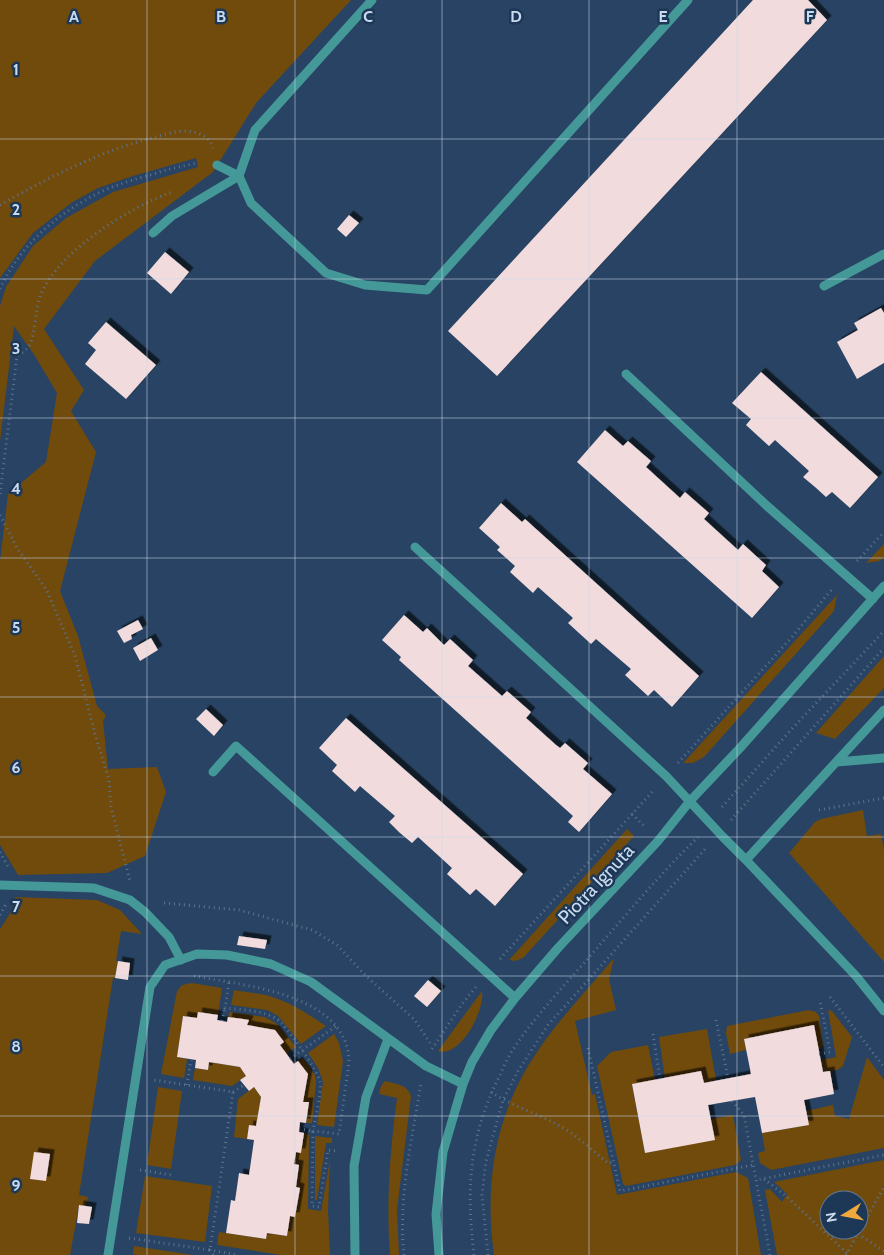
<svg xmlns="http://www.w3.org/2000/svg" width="884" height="1255" font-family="Cabin,sans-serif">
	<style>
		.green { fill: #714b0c; fill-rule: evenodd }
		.building { fill: #f1dbdc; filter: url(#shadow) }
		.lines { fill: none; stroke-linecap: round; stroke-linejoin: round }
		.path { stroke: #5c7490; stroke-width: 3; stroke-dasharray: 1 4; stroke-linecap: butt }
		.minor { stroke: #449998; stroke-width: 9 }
		.grid { fill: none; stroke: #cbdbef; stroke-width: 1; stroke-opacity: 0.55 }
		.labels { text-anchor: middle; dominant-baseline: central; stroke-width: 5; stroke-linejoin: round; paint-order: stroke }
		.street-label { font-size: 19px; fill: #cbdbef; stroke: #1d3857 }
		.grid-label { font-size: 16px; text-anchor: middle; font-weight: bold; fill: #cbdbef; stroke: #1d3857; stroke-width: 5; stroke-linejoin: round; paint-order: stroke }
	</style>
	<defs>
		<filter id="shadow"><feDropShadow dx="4.5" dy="-4.5" stdDeviation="0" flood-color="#0009"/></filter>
	</defs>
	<rect width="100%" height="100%" fill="#284363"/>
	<!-- green -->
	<path class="green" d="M0 0H351L256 103 213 172 95 261 44 329 84 390 71 411 96 452 60 591 78 636 97 706 106 715 103 721 108 769 157 767 166 792 145 856 107 873 18 875 0 845V561L8 494 46 462 57 393 35 356 14 326 0 441V306L6 287 33 246 66 218 113 192 198 167 196 158 133 176 98 188 71 203 33 233 0 278Z
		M884 544V557L879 561 866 563Z
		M837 595 834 611 704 757 693 763H683Z
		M884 656V688L835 739 816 733Z
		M863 810 867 836 881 834 884 850V962L789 853 815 822 821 819Z
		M627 829 634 836 523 958 515 961 509 960Z
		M15 897 97 900 120 910 142 934 121 931 116 961H118L115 978H113L79 1195 88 1197 86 1206H79L70 1255H0V929L11 912Z
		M614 958 609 979 616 1010 575 1021 592 1095 595 1094 617 1195 736 1172 748 1178 761 1255H494C484 1183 495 1114 537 1052 559 1019 588 989 614 958Z
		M192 983 222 988 218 1015 198 1012 197 1018 183 1016 177 1057 187 1059 184 1078 161 1074 177 991 182 985Z
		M234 990C244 992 255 993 266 995 288 1001 307 1013 326 1026L301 1044 278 1016 267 1010 231 1005Z
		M482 991C485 1010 461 1058 438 1051Z
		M809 1010 816 1012 819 1016 823 1045 818 1051 814 1025 744 1039 746 1050 730 1054 726 1033 727 1026Z
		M828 1010 832 1011 852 1037 843 1066 837 1070 823 1072 821 1060 836 1057Z
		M230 1012 265 1017 277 1024 296 1047 286 1054 280 1045 284 1042 275 1030 247 1025 248 1020 228 1017Z
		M707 1029 716 1080 704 1083 701 1071 665 1078 659 1037Z
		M334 1034 339 1043 343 1061 334 1127 317 1125 323 1082 318 1068 308 1053Z
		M648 1045 655 1080 632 1085 645 1153 714 1139 711 1119 733 1115 741 1160 735 1165 626 1186 623 1184 597 1066 611 1052Z
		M867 1057 884 1080V1148L771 1170 760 1163 758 1153 765 1151 762 1133 808 1125 806 1111 833 1105 835 1116 849 1119Z
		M303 1058 315 1075 316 1082 312 1123H306L309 1103 303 1102 308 1074 298 1061Z
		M209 1062 240 1067 246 1076 232 1086 193 1080 195 1068 208 1070Z
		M385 1081C396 1084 407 1084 411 1096L397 1210 399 1255H390C386 1202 390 1151 397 1098L379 1094 381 1086Z
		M158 1087 182 1091 171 1169 147 1165Z
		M254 1087 261 1097 256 1126H249L247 1139 234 1137 238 1099Z
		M304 1133 309 1135 308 1209 321 1211 330 1160 328 1210 330 1255H281L217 1245 219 1232 266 1239 267 1233 287 1236 290 1217 295 1216 300 1188 296 1187 299 1165 294 1164 296 1152 301 1153Z
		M315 1136 332 1138V1143H326L317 1200H315Z
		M884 1160V1255H777L765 1190 770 1189 782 1202 787 1194 774 1182ZM829 1200H859V1230H829Z
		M145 1176 212 1186 205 1242 136 1233Z
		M134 1246 193 1255H136L133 1254Z"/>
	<!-- building -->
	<path class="building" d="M753 0H808L827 20 497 376 448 331Z
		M349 215 359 223 346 237 337 229Z
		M165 252 189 272 171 294 147 273Z
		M881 308 884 313V363L857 379 837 342 858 330 854 323Z
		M106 322 156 365 126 399 85 364 96 350 88 343Z
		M761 372 878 477 850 508 832 492 826 497 815 487 803 477 809 471 775 440 769 446 746 425 751 419 732 403Z
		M605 430 623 446 628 441 651 461 646 467 680 498 685 492 709 513 704 519 738 550 743 544 766 565 762 571 779 587 752 618 577 462Z
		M501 503 522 522 525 519 699 676 672 707 654 690 648 696 625 675 631 669 596 639 591 644 568 623 573 618 538 587 533 593 510 572 515 566 497 550 500 547 479 528Z
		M404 615 423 632 427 628 444 645 450 639 473 660 468 666 502 696 507 691 531 712 526 718 556 745 560 748 565 743 588 763 583 769 612 794 579 832 568 822 573 816 399 660 401 657 382 640Z
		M138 620 143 629 131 635 132 639 124 643 117 631Z
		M151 638 158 650 140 661 133 648Z
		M206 709 223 725 214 736 196 719Z
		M346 718 523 874 495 906 476 889 470 895 447 874 452 868 418 837 412 843 400 833 389 822 395 816 360 786 355 792 332 771 337 765 319 748Z
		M239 936 267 940 265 949 237 945Z
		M118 961 130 963 128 980 115 978Z
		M428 980 441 991 427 1007 414 996Z
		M198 1012 218 1015 217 1020 227 1022 228 1017 243 1019 249 1020 247 1025 275 1030 284 1042 280 1045 294 1064 298 1061 308 1074 303 1102H309L306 1123 300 1122 299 1132 304 1133 301 1153 296 1152 294 1164 299 1165 296 1187 300 1188 295 1217 290 1216 287 1236 267 1233 266 1239 226 1233 231 1200 235 1201 239 1173 249 1175 254 1140 247 1139 249 1125 256 1126 261 1097 254 1087 249 1091 240 1080 246 1076 240 1067 209 1062 208 1070 195 1068 196 1060 177 1057 183 1016 197 1018Z
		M814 1025 823 1072 830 1071 834 1094 804 1100 809 1125 762 1133 755 1097 708 1105 715 1140 645 1153 632 1084 701 1071 704 1083 751 1074 744 1039Z
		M34 1152 50 1154 46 1181 30 1179Z
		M79 1205 92 1207 89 1224 77 1223Z"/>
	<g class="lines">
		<!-- path -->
		<path class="path" d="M0 205C48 178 98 152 152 138 163 135 175 131 186 131 199 132 209 136 213 148
			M0 289C17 250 52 218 89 198 108 187 129 181 150 175 166 170 181 166 198 163
			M0 494 17 356C21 353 27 350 29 346 36 334 35 307 41 294 59 251 130 207 172 192
			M0 515 17 548 46 589 75 656 95 734 109 780 111 807 130 881
			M857 561 884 532
			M678 763 792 637 833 588
			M722 807 789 732 884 631
			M819 810 884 798
			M632 814 645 827
			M731 820 884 648
			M0 852 8 867
			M164 903 239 910 312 930 337 945 366 976 414 1019 430 1043
			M0 915 6 904
			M500 959 654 790
			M194 976 229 982
			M229 982C273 990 348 1004 349 1062L339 1134 313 1131C315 1119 322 1093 320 1082 318 1071 286 1025 277 1019 262 1010 241 1010 225 1008Z
			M830 997 884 1067
			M716 1020 728 1078
			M222 1021 225 1008
			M653 1034 660 1079
			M588 1048 620 1191 753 1165
			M432 1049 462 1004 476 987
			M819 1054 830 1052 820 1001
			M290 1059 336 1026
			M187 1085 191 1060
			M233 1092 244 1085
			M491 1092C512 1106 536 1113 558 1125 577 1135 592 1150 608 1163L615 1162
			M732 1101 744 1115 756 1180
			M299 1129 313 1131 312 1206 319 1207 328 1150 337 1151V1149
			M140 1170 171 1175
			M764 1179 785 1195 847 1253
			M858 1234 884 1251
			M129 1238 210 1250 233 1092 154 1080
			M213 1255 210 1250 238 1255
			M404 1255C398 1198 412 1140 421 1083
			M474 1255C466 1188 469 1136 500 1075 504 1066 508 1056 514 1048 536 1015 565 985 591 955 626 915 660 874 698 837
			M488 1255 482 1195 486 1161 503 1100 518 1071 548 1025 707 847
			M770 1255 756 1180 884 1155
			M846 1255 884 1187"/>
		<!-- minor -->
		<path class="minor" d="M217 165 239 176 255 130 372 0
			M153 233 172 216 239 176 251 203 326 273 365 285 427 290 688 0
			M824 286 884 254
			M626 374 766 505 873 599
			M415 547 666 776 723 837 746 860 856 976 884 1011
			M837 762 884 758
			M213 772 236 746 515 998
			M746 860 884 710
			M0 885 94 888 130 900 145 912 169 937 181 960
			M108 1255 150 987 165 965 197 954 227 955 271 964 311 982 426 1066 463 1084
			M355 1255 354 1166 366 1097 388 1039
			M439 1255 436 1214 443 1152 463 1084 472 1062 491 1030 515 998 558 948 658 841 690 801 740 748 884 586"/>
	</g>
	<!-- grid -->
	<path class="grid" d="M147 0V1255M295 0V1255M442 0V1255M589 0V1255M737 0V1255M0 139H884M0 279H884M0 418H884M0 558H884M0 697H884M0 837H884M0 976H884M0 1116H884"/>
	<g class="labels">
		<!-- street labels -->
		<g class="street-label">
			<text transform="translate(596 884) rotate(-47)">Piotra Ignuta</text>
		</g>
	</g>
	<g class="grid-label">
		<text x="74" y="22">A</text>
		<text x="221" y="22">B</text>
		<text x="368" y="22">C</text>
		<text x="516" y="22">D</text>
		<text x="663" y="22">E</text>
		<text x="810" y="22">F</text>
		<text x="16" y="75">1</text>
		<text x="16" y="215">2</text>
		<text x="16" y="354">3</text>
		<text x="16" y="494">4</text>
		<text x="16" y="633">5</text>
		<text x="16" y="773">6</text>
		<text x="16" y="912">7</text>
		<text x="16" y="1052">8</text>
		<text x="16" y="1191">9</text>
	</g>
	<!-- north arrow -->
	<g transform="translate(844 1215) rotate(260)"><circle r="24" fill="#1d3857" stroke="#637994"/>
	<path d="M0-4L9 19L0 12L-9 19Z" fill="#eea83c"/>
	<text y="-8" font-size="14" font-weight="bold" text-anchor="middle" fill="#cbdbef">N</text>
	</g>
</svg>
